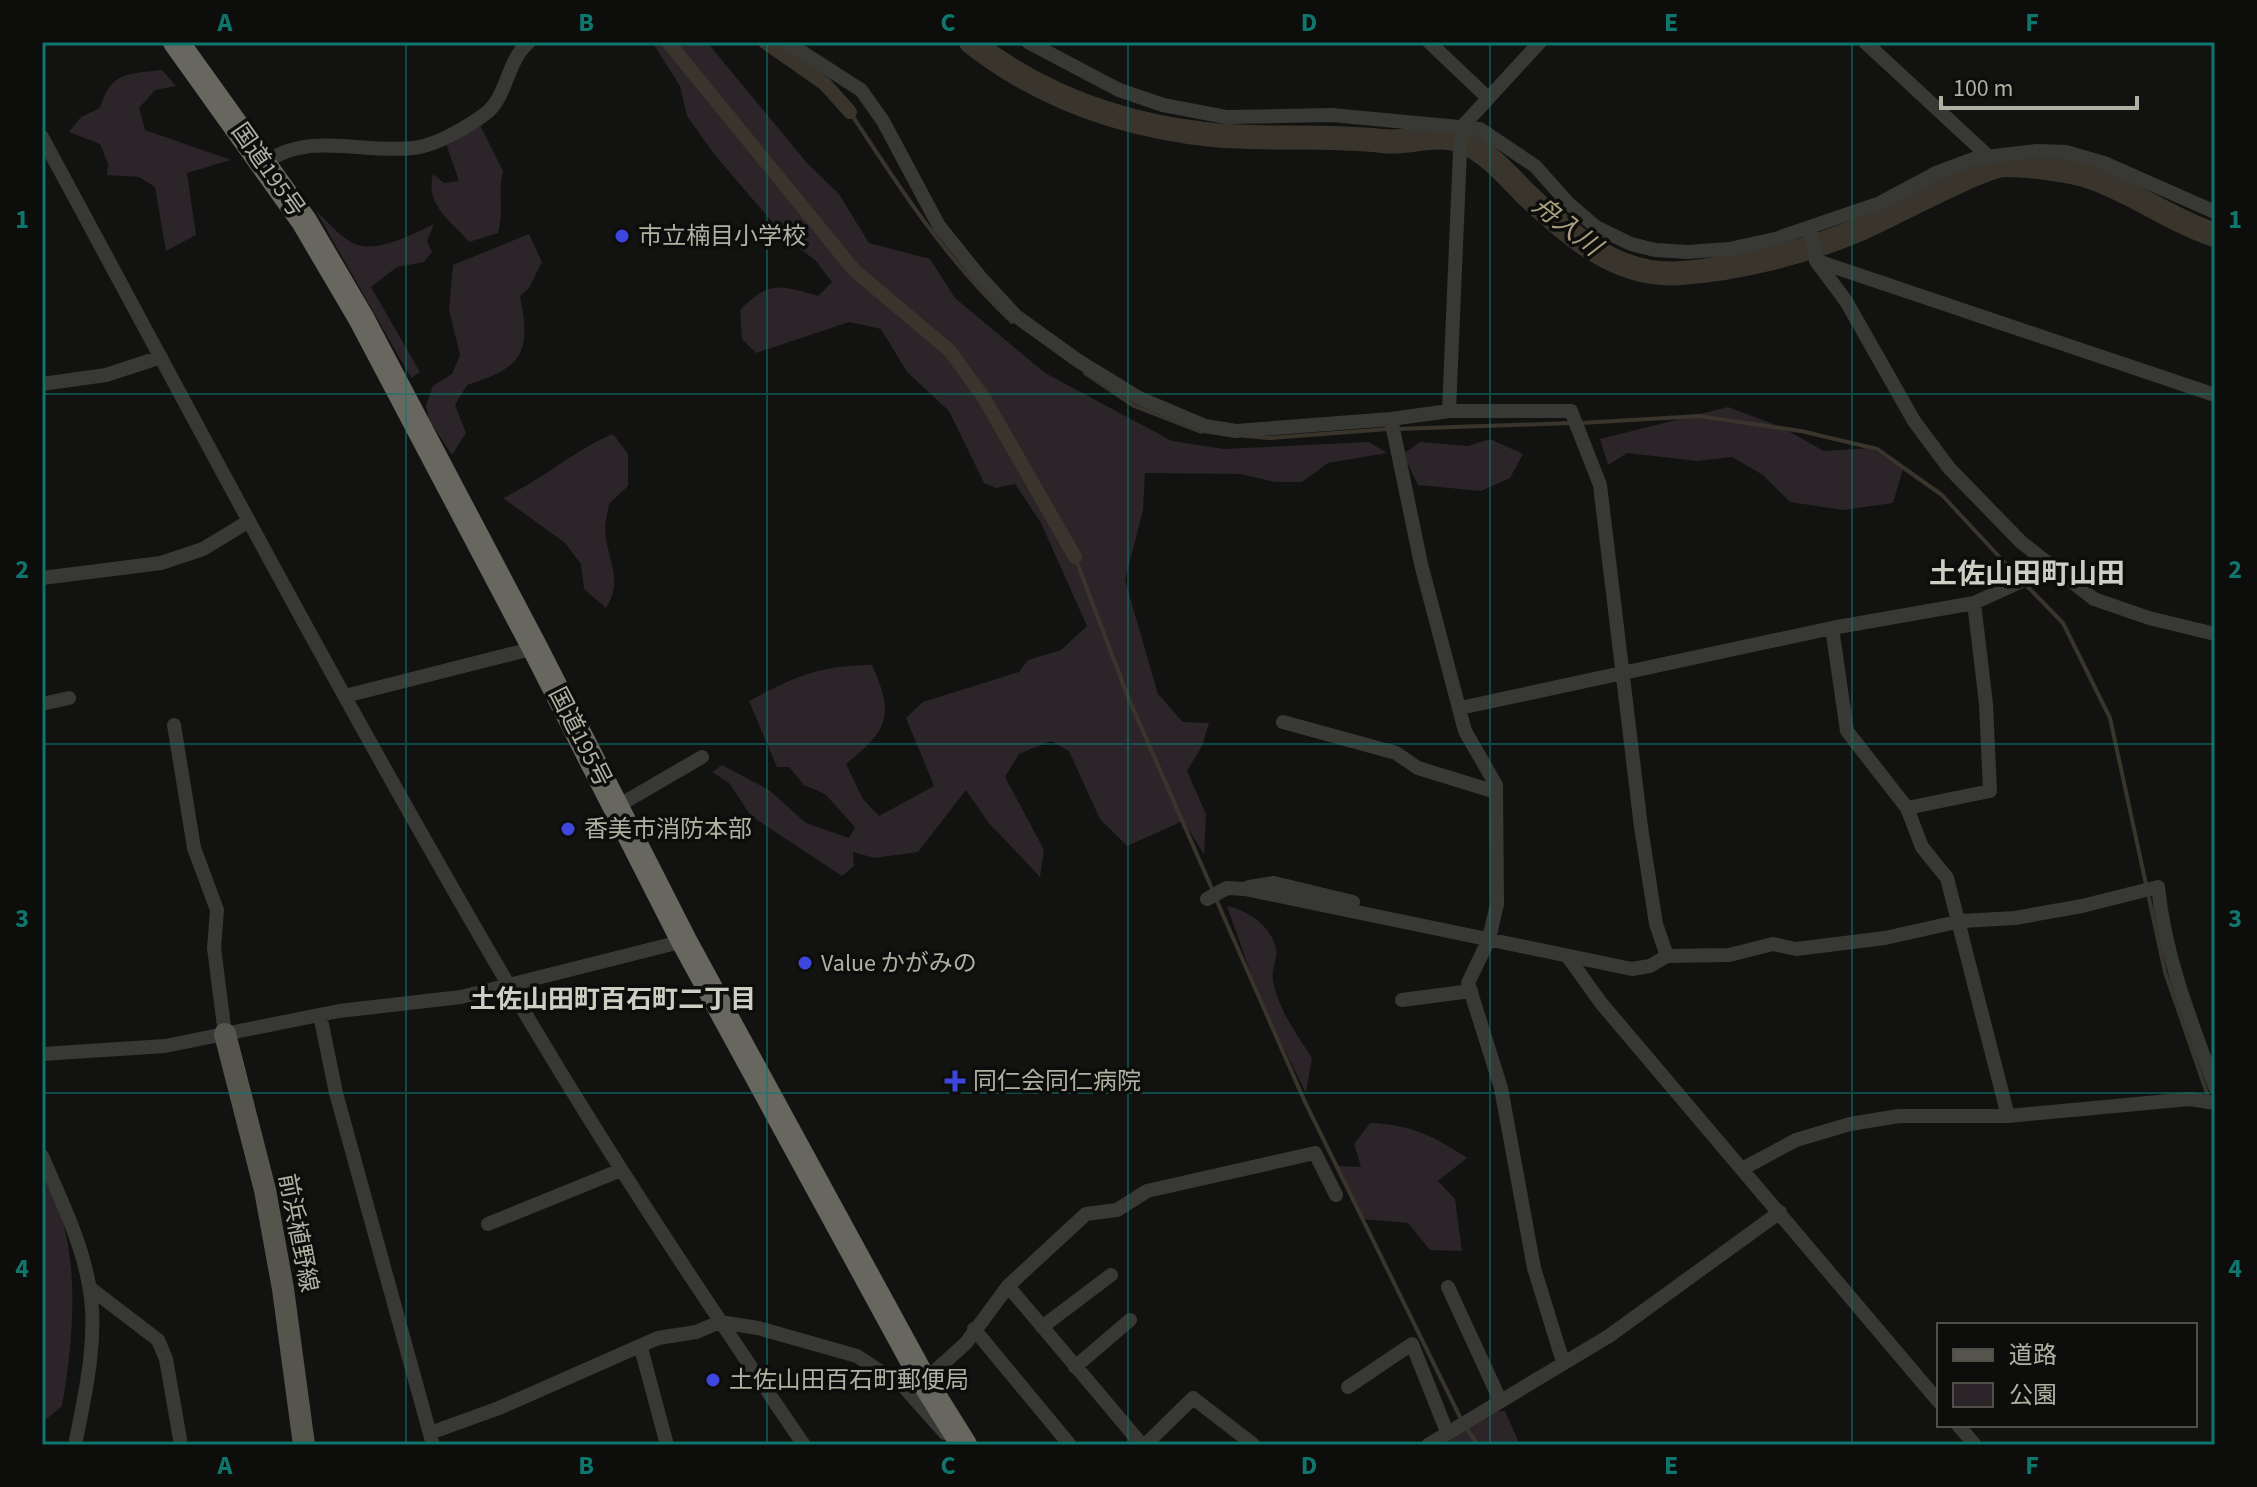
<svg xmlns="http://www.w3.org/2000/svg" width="2257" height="1487" font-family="'Source Sans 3','Noto Sans JP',sans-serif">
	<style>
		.green { fill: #2b2428 }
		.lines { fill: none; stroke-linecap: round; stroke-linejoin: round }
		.stream { stroke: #39352c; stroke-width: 4 }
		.canal { stroke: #39352c; stroke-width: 14 }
		.river { stroke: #39352c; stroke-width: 24 }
		.street { stroke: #383834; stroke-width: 14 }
		.primary { stroke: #55554e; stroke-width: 22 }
		.highway { stroke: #67675f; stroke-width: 26 }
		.grid { fill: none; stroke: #0f766e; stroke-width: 2; stroke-opacity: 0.55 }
		.poi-dot { fill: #3d46dd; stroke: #0d0d0c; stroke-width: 3 }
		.labels { text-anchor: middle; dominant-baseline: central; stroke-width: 7; stroke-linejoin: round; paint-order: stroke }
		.street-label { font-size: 24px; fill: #b1b1a3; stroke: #0d0d0c }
		.poi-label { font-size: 24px; fill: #b1b1a3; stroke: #0d0d0c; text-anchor: start }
		.water-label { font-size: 26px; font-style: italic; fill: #a99e7d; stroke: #0d0d0c }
		.neighbourhood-label { font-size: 26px; font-weight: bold; fill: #cecec4; stroke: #0d0d0c }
		.quarter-label { font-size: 28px; font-weight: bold; fill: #cecec4; stroke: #0d0d0c }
		.neatline { fill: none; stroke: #0f766e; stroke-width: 3 }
		.grid-label { font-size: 26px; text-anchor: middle; font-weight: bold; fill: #0f766e }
	</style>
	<rect width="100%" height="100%" fill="#121211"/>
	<!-- green -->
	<path class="green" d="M652 42H707L807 163 839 194 869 243 930 259 955 298 1045 373 1172 441 1224 449 1369 442 1387 453 1328 463 1302 482H1275L1241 474 1145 473 1143 510 1125 580 1158 694 1183 722 1209 723 1202 746 1187 771 1206 814 1204 854 1183 821 1127 846 1100 819 1069 751 1051 741 1019 754 1005 777 1044 850 1040 877 988 822 966 790 918 852 874 858 853 852 854 866 842 876 751 816 729 783 712 772 722 765 769 790 806 823 849 838 855 827 825 794 804 785 789 767H777L749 701C793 677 821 665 872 665 895 716 888 730 846 764L863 799 879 816 934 786 906 718 923 702 1019 672 1028 660 1061 650 1087 626 1041 523 1015 484 996 488 984 483 949 411 907 372 881 329 849 322 756 353 742 339 740 310C768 280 782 285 818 296L832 282 816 261 785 237 714 154 687 116 680 86Z
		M162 70 176 86 155 90 139 108 145 130 231 160 187 173 196 235 166 251 155 187 139 177 107 175 108 164 100 144 69 132 81 117 100 108C111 71 128 74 162 70Z
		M479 123 503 171C497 196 505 208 498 233L469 242C451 220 425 206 433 174L444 183 459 181 444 138Z
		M316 211C327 221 337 233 349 241 373 257 412 234 434 224L427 241 432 252 424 262 397 267 371 287 420 372 411 378Z
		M529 234 542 262 529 288 520 296C532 353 522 368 467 385L455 405 466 433 452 455 429 420 426 405 433 386 452 374 460 355 449 310 453 265Z
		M1728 407 1781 427 1824 451 1870 448 1903 469 1893 503 1843 510 1790 502 1763 475 1732 457 1697 461 1627 453 1608 465 1600 439Z
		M613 434 628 454V486L609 504C608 512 605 522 605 530 607 559 624 581 606 608L584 589 581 564 565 543 503 498C542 480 574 450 613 434Z
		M1490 439 1523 454 1510 478 1481 491 1418 485 1403 454 1420 442 1468 446Z
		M1227 906C1249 911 1270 925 1276 948 1278 958 1271 970 1273 979 1276 1006 1298 1036 1312 1058L1306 1093 1261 1002Z
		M1370 1123C1409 1124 1435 1136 1467 1158L1438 1181 1455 1199 1462 1251 1430 1250 1408 1223 1362 1219 1334 1166 1361 1167 1354 1144Z
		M42 1177C84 1236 74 1338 62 1406L42 1423Z
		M1505 1411 1520 1445H1449L1446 1429 1477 1412Z"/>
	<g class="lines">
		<!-- stream -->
		<path class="stream" d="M850 112C899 187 946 260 1012 322
			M1085 373 1134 406 1201 432
			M1581 423 1699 416 1801 431 1877 449 1942 495 2018 577
			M1397 429 1572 423
			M1245 436 1269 438 1388 429
			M1075 557 1128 697 1213 891
			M2024 583 2063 623 2110 718 2165 972 2209 1099
			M1216 899 1305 1102 1461 1419
			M1465 1426 1478 1445"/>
		<!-- canal -->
		<path class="canal" d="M668 42 854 270 950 351 984 398 1075 557
			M765 42 825 84 850 112"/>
		<!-- river -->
		<path class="river" d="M971 42C1041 97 1124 126 1213 135 1269 140 1325 135 1382 141 1404 144 1427 135 1449 138 1483 144 1506 175 1529 197 1571 237 1621 279 1681 273 1738 269 1806 252 1858 230 1887 218 1982 165 2006 165 2027 165 2073 170 2093 178 2135 193 2172 221 2215 235"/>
		<!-- street -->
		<path class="street" d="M786 42 861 90 883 121 939 226 980 277 1016 316 1077 360 1139 398 1205 426 1236 431 1391 419
			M1028 42 1119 90 1163 105 1226 117 1332 115 1480 129 1535 166 1568 203 1596 227 1631 244 1655 250 1687 252 1729 249 1775 239 1880 203 1938 172 1976 158 2036 151 2066 152 2104 163 2215 212
			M1429 42 1488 98
			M1540 42 1461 128 1449 411 1391 419 1421 564 1465 731 1496 785 1497 904 1489 939 1468 983 1501 1088 1534 1268 1563 1362
			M1865 42 1989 157
			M42 137C195 420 345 706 508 984 600 1142 701 1294 804 1445
			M263 164C308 130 362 154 413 148 435 146 466 128 485 114 508 97 506 61 529 42
			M1810 227 1816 261 1846 301 1914 421 1949 468 2021 542 2094 599 2149 618 2215 634
			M1817 261 2215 395
			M42 384 106 375 161 357
			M42 578 161 563 203 549 249 521
			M1832 628 1847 731 1907 808 1922 847 1947 878 2008 1116
			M345 696 535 648
			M42 704 69 698
			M1460 708 1832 628 1974 603 2031 577 2040 560
			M1283 722 1396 753 1418 768 1496 792
			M174 725 194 848 217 910 214 948 225 1034
			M616 807 702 757
			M1907 808 1990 791 1986 704 1974 603
			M1249 887 1274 883 1353 902
			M1207 899 1227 888 1245 889 1632 969 1650 966 1667 956 1656 924 1641 827 1600 485 1571 411H1449
			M1667 956 1729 955 1773 944 1796 949 1885 938 1961 921 2015 918 2082 906 2158 887C2165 957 2191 1021 2215 1087
			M1568 957 1601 1003 1939 1402
			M1402 1000 1471 991
			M320 1015 336 1093 433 1445
			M42 1054 165 1046 339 1011 461 997 684 941
			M42 1156C60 1198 81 1240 89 1285 99 1335 85 1395 75 1445
			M1742 1169 1796 1140 1850 1124 1899 1116H2008L2190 1099 2215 1103
			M488 1224 621 1170
			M1008 1286 1142 1445
			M1448 1287 1500 1400
			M90 1288 158 1340 166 1359 181 1445
			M1042 1327 1111 1275
			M974 1329 1070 1445
			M641 1348 667 1445
			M1075 1367 1130 1320
			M924 1381 966 1343 1008 1286 1086 1214 1117 1210 1147 1191 1315 1153 1336 1195
			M1348 1387 1412 1344 1447 1432
			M1958 1425 1975 1445
			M430 1433 499 1408 658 1338 696 1332 720 1322 758 1328 857 1356 904 1387 945 1433
			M1145 1445 1193 1398 1254 1445
			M1428 1445 1609 1336 1780 1212"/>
		<!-- primary -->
		<path class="primary" d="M225 1034 265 1190 283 1289 304 1445"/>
		<!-- highway -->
		<path class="highway" d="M176 42 304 221 361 318 535 648 684 941 924 1381 964 1445"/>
	</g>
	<!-- grid -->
	<path class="grid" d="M406 42V1445M767 42V1445M1128 42V1445M1490 42V1445M1852 42V1445M42 394H2215M42 744H2215M42 1093H2215"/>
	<!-- markers -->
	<g class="poi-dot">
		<circle cx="622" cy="236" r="8"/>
		<circle cx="568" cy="829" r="8"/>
		<circle cx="805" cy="963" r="8"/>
		<path d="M951 1069h8v8h8v8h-8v8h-8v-8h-8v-8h8z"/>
		<circle cx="713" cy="1380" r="8"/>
	</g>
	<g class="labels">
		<!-- street labels -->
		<g class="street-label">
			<text transform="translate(268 170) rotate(55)">国道195号</text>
			<text transform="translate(580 737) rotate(63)">国道195号</text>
			<text transform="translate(298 1233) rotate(79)">前浜植野線</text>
		</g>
		<!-- poi labels -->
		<g class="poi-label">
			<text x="638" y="236">市立楠目小学校</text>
			<text x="584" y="829">香美市消防本部</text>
			<text x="821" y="963">Value かがみの</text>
			<text x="973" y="1081">同仁会同仁病院</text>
			<text x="729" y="1380">土佐山田百石町郵便局</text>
		</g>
		<!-- water labels -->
		<g class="water-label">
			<text transform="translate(1567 226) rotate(38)">舟入川</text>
		</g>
		<!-- neighbourhood labels -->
		<g class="neighbourhood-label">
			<text x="613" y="999">土佐山田町百石町二丁目</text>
		</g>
		<!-- quarter labels -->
		<g class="quarter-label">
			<text x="2027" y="574">土佐山田町山田</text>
		</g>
	</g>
	<!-- border -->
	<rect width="2257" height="1487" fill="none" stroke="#0d0d0c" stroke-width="88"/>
	<!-- legend -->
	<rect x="1937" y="1323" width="260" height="104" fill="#0d0d0c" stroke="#4f4f48" stroke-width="2"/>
	<rect x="1953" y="1349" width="40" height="12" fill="#55554e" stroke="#4f4f48" stroke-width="2"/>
	<text x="2009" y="1363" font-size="24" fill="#b1b1a3">道路</text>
	<rect x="1953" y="1383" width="40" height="24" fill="#2b2428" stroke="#4f4f48" stroke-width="2"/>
	<text x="2009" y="1403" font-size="24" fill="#b1b1a3">公園</text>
	<!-- scale -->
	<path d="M1941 96v12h196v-12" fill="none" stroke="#b1b1a3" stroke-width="4"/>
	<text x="1953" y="96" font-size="24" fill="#b1b1a3" stroke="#0d0d0c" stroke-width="6" paint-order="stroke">100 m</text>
	<rect x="44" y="44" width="2169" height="1399" class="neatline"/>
	<g class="grid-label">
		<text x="225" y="31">A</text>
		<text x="586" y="31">B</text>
		<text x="948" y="31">C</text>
		<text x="1309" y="31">D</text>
		<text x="1671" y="31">E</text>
		<text x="2032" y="31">F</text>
		<text x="22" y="228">1</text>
		<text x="2235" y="228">1</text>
		<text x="22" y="578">2</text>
		<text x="2235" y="578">2</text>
		<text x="22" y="927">3</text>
		<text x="2235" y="927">3</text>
		<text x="22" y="1277">4</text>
		<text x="2235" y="1277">4</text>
		<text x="225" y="1474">A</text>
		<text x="586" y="1474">B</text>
		<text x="948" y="1474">C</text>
		<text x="1309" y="1474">D</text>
		<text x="1671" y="1474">E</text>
		<text x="2032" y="1474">F</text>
	</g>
</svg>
